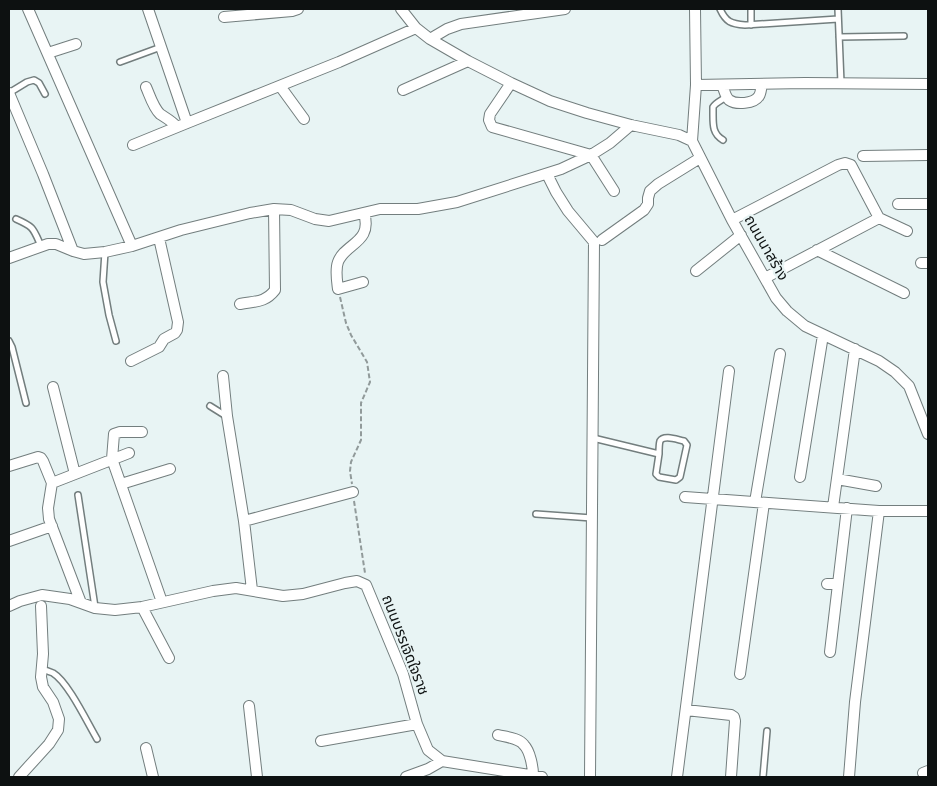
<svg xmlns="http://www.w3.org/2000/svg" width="937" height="786" font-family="'Alegreya Sans','Noto Sans Thai',sans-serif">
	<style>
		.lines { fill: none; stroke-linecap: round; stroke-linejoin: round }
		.lane-casing { stroke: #737e7e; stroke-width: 8 }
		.street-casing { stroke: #737e7e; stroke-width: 12 }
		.path { stroke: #919a9a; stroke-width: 2; stroke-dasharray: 5 2.5; stroke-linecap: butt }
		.lane { stroke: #fff; stroke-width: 5 }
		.street { stroke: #fff; stroke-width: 10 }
		.labels { text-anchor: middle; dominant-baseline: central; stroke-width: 4.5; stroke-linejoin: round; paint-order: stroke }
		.street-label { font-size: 15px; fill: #0d1111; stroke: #e8f4f4 }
	</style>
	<rect width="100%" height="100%" fill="#e8f4f4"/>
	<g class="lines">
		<!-- lane casing -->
		<g class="lane-casing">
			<path id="lane" d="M720 9C726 22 731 24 745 25L838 19
				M751 9V25
				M838 9 841 83
				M839 37 904 36
				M120 62 161 47
				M9 93 27 82 34 80 39 83 45 94
				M723 140C713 134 713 126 713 115 713 115 713 108 713 107 715 103 722 100 726 97
				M16 219C34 227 33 228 41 246
				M105 252 103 282 109 315 116 341
				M9 341 12 347 26 403
				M210 406 226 416
				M593 438 659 454C659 450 659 444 660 441 664 434 678 440 684 441L687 445 680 477 676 480 659 477 656 474 659 454
				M78 495 95 607
				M536 514 592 518
				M41 670C45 670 49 671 53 673 68 682 87 722 97 739
				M763 777 767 731"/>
		</g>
		<!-- street casing -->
		<g class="street-casing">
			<path id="street" d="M28 9 132 246
				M148 9 187 123
				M401 9 416 28 430 39 468 61 511 83 550 101 587 113 631 125 679 135 692 141
				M695 9 696 85 692 141 732 220 776 298 787 311 805 326 879 361 895 372 909 386 928 434
				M224 17 292 11 298 9
				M430 39 447 29 461 24 565 9
				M48 53 76 44
				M511 83 490 114 489 120 492 127 591 155 614 191
				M696 85 805 83 928 84
				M722 85C724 89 725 96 729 100 736 105 754 104 759 96 761 93 761 88 762 84
				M280 86 304 119
				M146 87C150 96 153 107 160 114 166 118 172 121 177 127
				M403 90 468 61
				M9 93 43 174 73 251
				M133 145 187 123 339 62 416 28
				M863 156 928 155
				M547 174 556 192 568 211 594 242 590 777
				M898 204H928
				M879 218 907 231
				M732 220 838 165 845 163 851 165 879 218 765 278
				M602 240 644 210 648 204V198L650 191 658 184 700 158
				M817 250 904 293
				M9 258 48 244H56L73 251 84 254 105 252 132 246 181 230 250 213 274 209 291 210 315 219 329 221 380 209H418L457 202 561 169 591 155 610 143 631 125
				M921 263H928
				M696 271 741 235
				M363 282 338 289C337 281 335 270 338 262 345 243 373 243 364 213
				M240 304C255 301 265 303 275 290L274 209
				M131 361 159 347 164 339 175 333 177 330 178 322 159 238
				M223 376 227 416 244 521
				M53 387 75 474
				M142 432H120L114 434 112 459 162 602
				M9 466 38 457 41 458 43 461 52 483 48 508 49 519 81 603
				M800 477 823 335
				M837 479 876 486
				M52 483 129 453
				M121 484 170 469
				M685 497 879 511H928
				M755 502 780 354
				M833 507 855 349
				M9 541 52 526
				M827 584H838
				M252 590 244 521 353 492
				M9 606 20 601 42 595 70 599 95 608 115 610 142 607 213 591 236 588 283 596 303 594 345 583 357 581 366 585 403 674 417 724 428 750 442 761 542 777
				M142 607 169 658
				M830 652 847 508
				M740 674 764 503
				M249 706 257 777
				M686 710 731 715 734 717 735 721 731 777
				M498 735C506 737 519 738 524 745 530 751 533 767 533 775
				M321 741 417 724
				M146 748 153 777
				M923 773 928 771
				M19 777 49 744 58 730 59 719 53 702 43 687 41 677 43 654 41 606
				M406 777 428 769 442 761
				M677 777 729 371
				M849 777 855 702 879 511"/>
		</g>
		<!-- path -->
		<path class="path" d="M340 297 346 323 351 335 367 362 370 382 361 403V440L351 462 350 471 352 484
			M354 501 365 573"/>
		<!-- lane -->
		<use href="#lane" class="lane"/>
		<!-- street -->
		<use href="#street" class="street"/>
	</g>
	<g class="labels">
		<!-- street labels -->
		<g class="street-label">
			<text transform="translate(766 248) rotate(60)">ถนนนาสร้าง</text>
			<text transform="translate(405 645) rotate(69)">ถนนบรรเจิดใจราช</text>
		</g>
	</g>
	<!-- border -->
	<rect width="937" height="786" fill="none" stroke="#0d1111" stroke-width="20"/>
</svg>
